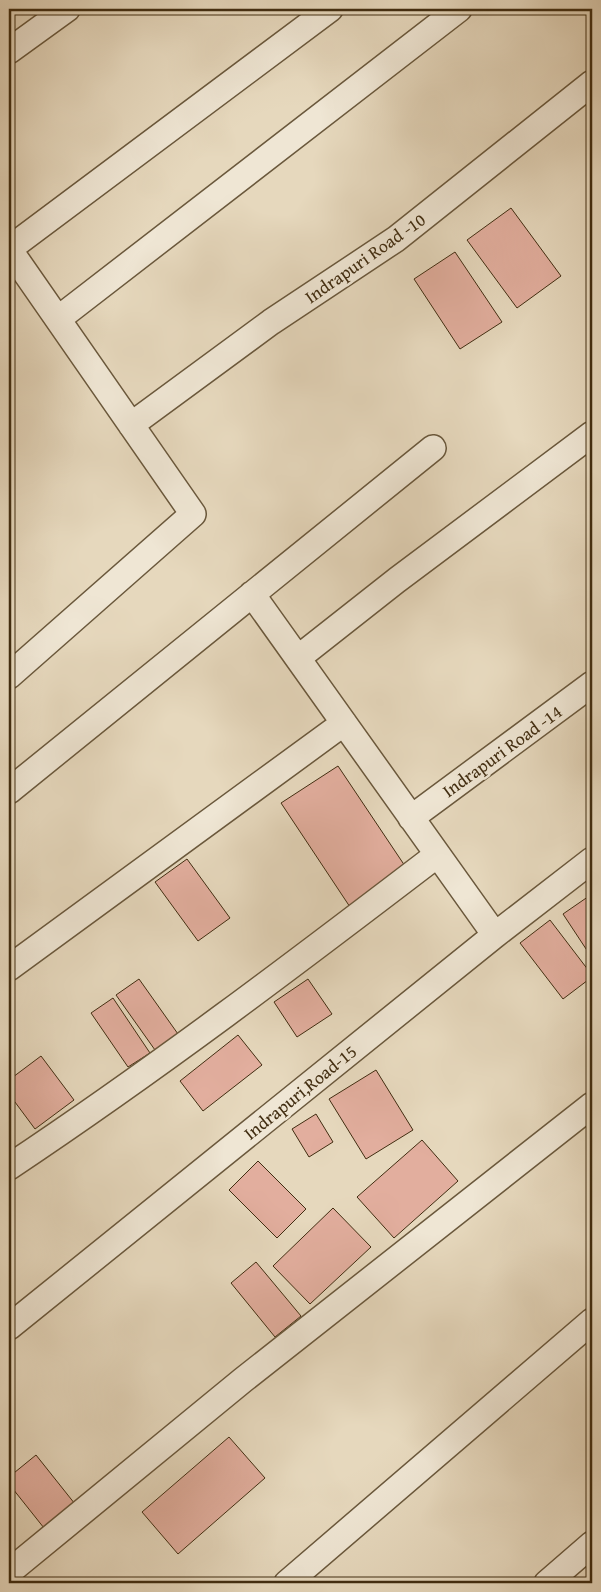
<svg xmlns="http://www.w3.org/2000/svg" width="601" height="1592" font-family="'Gentium Book Plus',serif">
	<style>
		.building { fill: #e2ae9e; stroke: #412d11 }
		.lines { fill: none; stroke-linecap: round; stroke-linejoin: round }
		.minor-casing { stroke: #6a583c; stroke-width: 28 }
		.minor { stroke: #efe6d4; stroke-width: 25 }
		.labels { text-anchor: middle; dominant-baseline: central; stroke-width: 5; stroke-linejoin: round; paint-order: stroke }
		.street-label { font-size: 18px; fill: #412d11; stroke: #efe6d4 }
	</style>
	<rect width="100%" height="100%" fill="#e6d8bd"/>
	<filter id="stains"><feTurbulence type="fractalNoise" baseFrequency=".004" numOctaves="4"/><feColorMatrix values="0 0 0 0 .2 0 0 0 0 .09 0 0 0 0 .02 0 0 0 .5 -.17"/></filter>
	<radialGradient id="worn" r=".72"><stop offset=".6" stop-color="#630" stop-opacity="0"/><stop offset="1" stop-color="#630" stop-opacity=".3"/></radialGradient>
	<!-- building -->
	<path class="building" d="M511 208 561 276 517 308 467 240Z
		M455 252 502 322 460 349 414 279Z
		M338 766 407 869 350 907 281 803Z
		M187 859 230 918 198 941 155 882Z
		M592 894V958L563 914Z
		M550 920 592 975V977L563 999 520 943Z
		M139 979 178 1034 155 1050 116 995Z
		M308 979 332 1014 297 1037 274 1002Z
		M113 998 150 1053 128 1067 91 1013Z
		M238 1035 262 1065 203 1111 180 1081Z
		M41 1056 74 1100 35 1129 9 1094V1080Z
		M376 1070 413 1130 366 1159 329 1099Z
		M316 1114 333 1142 309 1157 292 1129Z
		M422 1140 458 1181 394 1238 357 1197Z
		M258 1161 306 1209 277 1238 229 1190Z
		M333 1208 371 1247 310 1304 273 1266Z
		M256 1262 301 1316 275 1337 231 1283Z
		M229 1437 265 1478 178 1554 142 1512Z
		M36 1455 75 1504 44 1528 9 1484V1477Z"/>
	<g class="lines">
		<!-- minor casing -->
		<g class="minor-casing">
			<path id="minor" d="M9 51 67 9
				M58 319 459 9
				M131 425 271 322 396 239 592 83
				M252 594 495 935
				M298 658 397 580 592 434
				M9 676 193 514 9 249 330 9
				M9 791 433 448
				M411 818 592 684
				M9 968 344 723
				M9 1167C156 1069 297 962 437 855
				M9 1327 495 935 592 860
				M9 1572 243 1380 592 1105
				M287 1583 592 1321
				M547 1583 592 1544"/>
		</g>
		<!-- minor -->
		<use href="#minor" class="minor"/>
	</g>
	<g class="labels">
		<!-- street labels -->
		<g class="street-label">
			<text transform="translate(365 258) rotate(-35)">Indrapuri Road -10</text>
			<text transform="translate(502 751) rotate(-36)">Indrapuri Road -14</text>
			<text transform="translate(300 1092) rotate(-39)">Indrapuri,Road-15</text>
		</g>
	</g>
	<!-- margin -->
	<rect width="601" height="1592" fill="none" stroke="#e6d8bd" stroke-width="30"/>
	<rect x="10" y="10" width="581" height="1572" fill="none" stroke="#412d11" stroke-width="2.5"/>
	<rect x="15" y="15" width="571" height="1562" fill="none" stroke="#412d11"/>
	<rect width="100%" height="100%" filter="url(#stains)"/>
	<rect width="100%" height="100%" fill="url(#worn)"/>
</svg>
